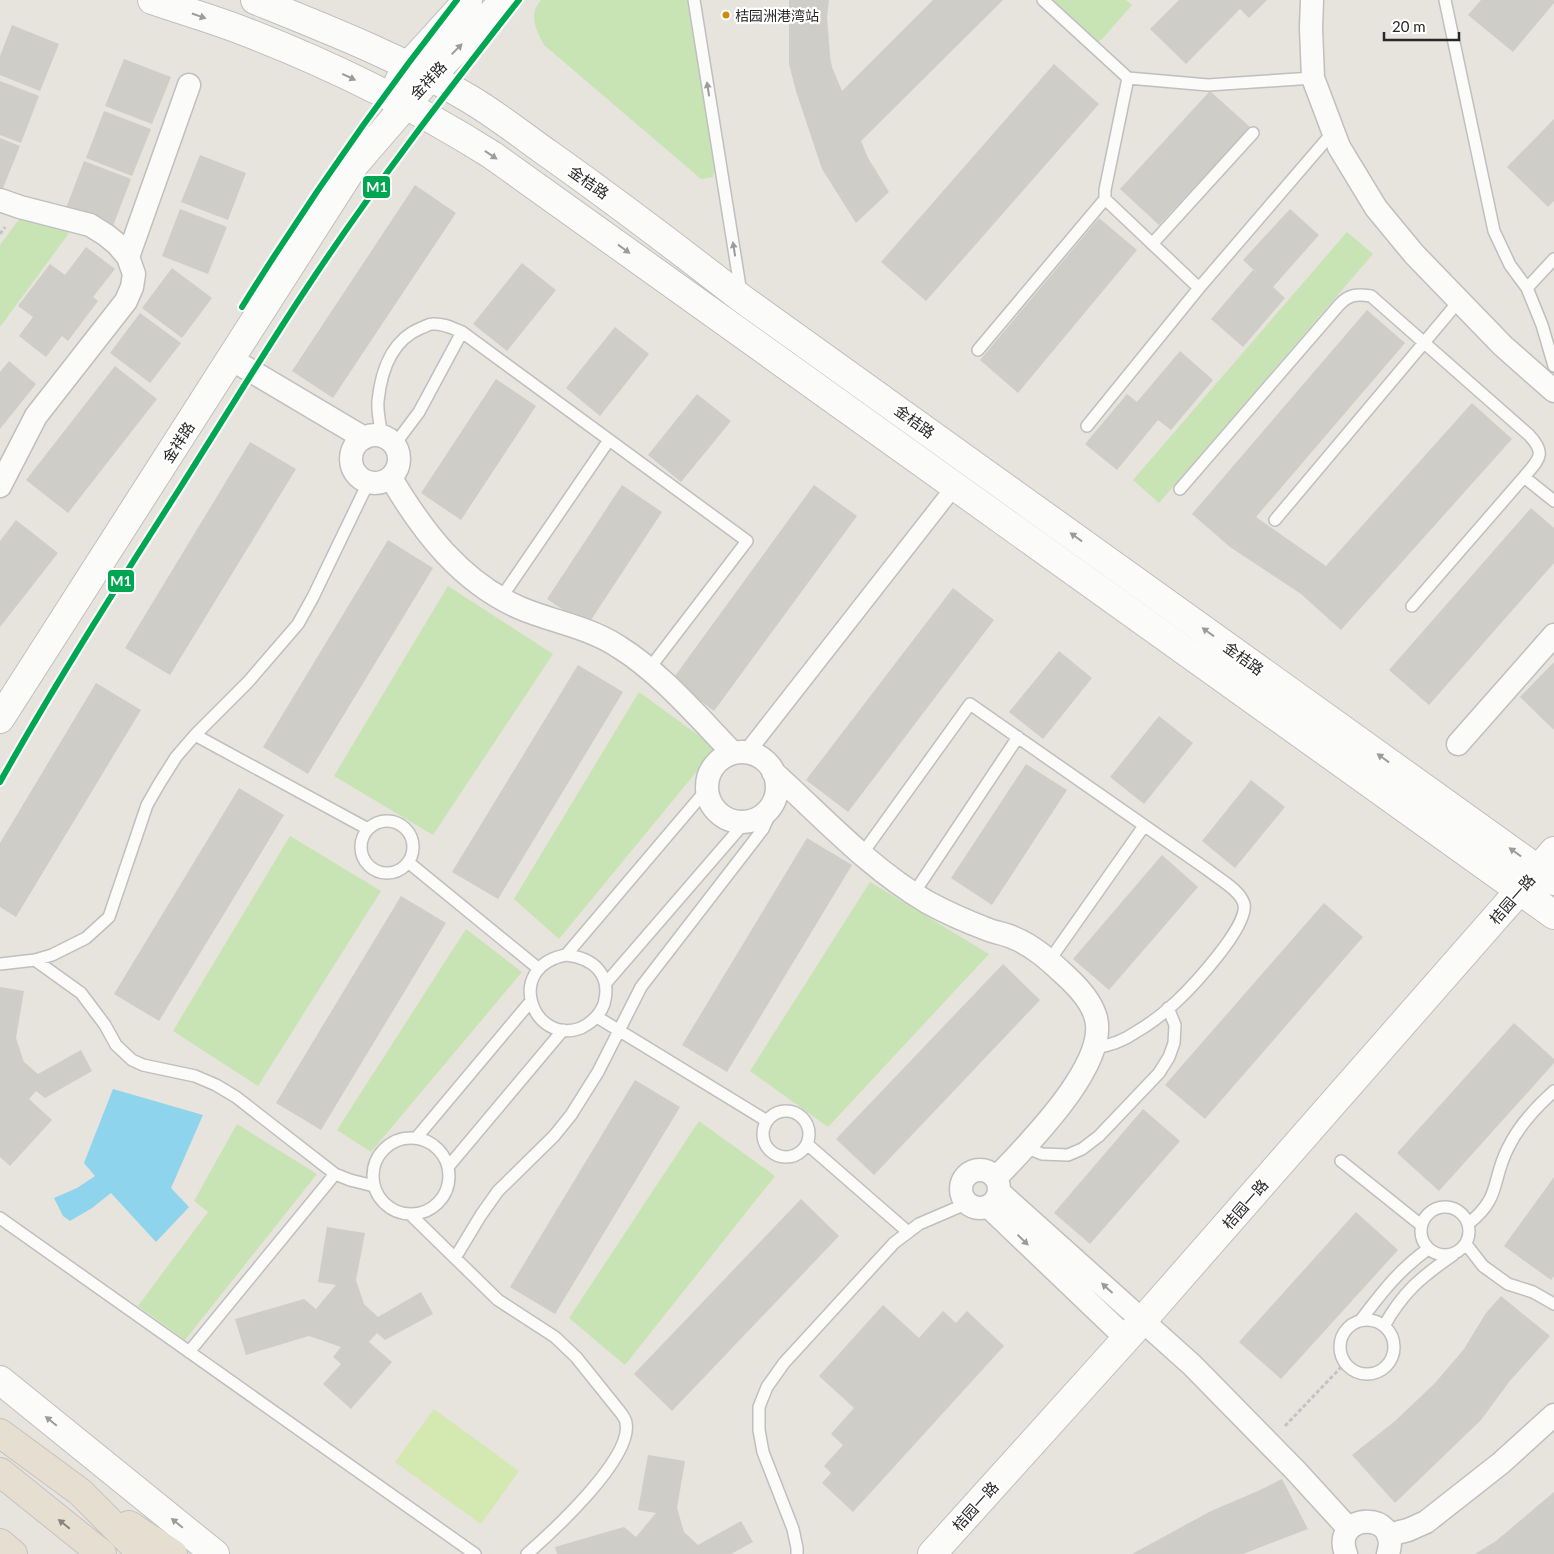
<svg xmlns="http://www.w3.org/2000/svg" width="1554" height="1554" font-family="Lato,'Noto Sans SC',sans-serif">
	<style>
		.green { fill: #c8e4b4 }
		.pitch { fill: #d4e8b2 }
		.water { fill: #8ed4ec }
		.building { fill: #cfcdc8 }
		.lines { fill: none; stroke-linecap: round; stroke-linejoin: round }
		.service-casing { stroke: #c0bfbf; stroke-width: 14 }
		.pedestrian-casing { stroke: #c0bfbf; stroke-width: 19 }
		.minor-casing { stroke: #c0bfbf; stroke-width: 25 }
		.tertiary-casing { stroke: #c0bfbf; stroke-width: 30 }
		.secondary-casing { stroke: #c0bfbf; stroke-width: 30 }
		.trunk-casing { stroke: #c3c2c0; stroke-width: 30 }
		.path { stroke: #c4c3c3; stroke-width: 3; stroke-dasharray: 4 2.5; stroke-linecap: butt }
		.service { stroke: #fbfbfa; stroke-width: 11 }
		.pedestrian { stroke: #fbfbfa; stroke-width: 16 }
		.minor { stroke: #fbfbfa; stroke-width: 22 }
		.tertiary { stroke: #fbfbfa; stroke-width: 28 }
		.secondary { stroke: #fbfbfa; stroke-width: 28 }
		.trunk { stroke: #e7ded2; stroke-width: 28 }
		.metro-1-casing { stroke: #fff; stroke-width: 10 }
		.metro-1 { stroke: #00a651; stroke-width: 6 }
		.oneway { fill: #9c9c9c }
		.oneway2 { fill: #88837d }
		.bus-dot { fill: #ce8d08; stroke: #fff; stroke-width: 2 }
		.labels { text-anchor: middle; dominant-baseline: central; stroke-width: 4.5; stroke-linejoin: round; paint-order: stroke }
		.bus-label { font-size: 14px; fill: #282828; stroke: #fff; text-anchor: start }
		.street-label { font-size: 15px; fill: #282828; stroke: #fff }
		.line-badge { stroke: #fff; stroke-width: 2 }
		.badge-label { font-size: 14px; text-anchor: middle; font-weight: bold; fill: #fff }
	</style>
	<rect width="100%" height="100%" fill="#e7e3dd"/>
	<!-- green -->
	<path class="green" d="M541 0H687L716 166 713 177 701 179 544 45C536 30 528 15 541 0Z
		M1052 0H1126L1132 5 1102 39 1097 42Z
		M23 214 69 233 0 327V245Z
		M1347 232 1373 254 1159 503 1133 480Z
		M448 586 553 654 433 835 334 776Z
		M639 692 716 748 559 939 514 899Z
		M290 836 381 891 258 1086 173 1031Z
		M870 882 989 954 828 1127 750 1071Z
		M466 929 522 972 371 1152 337 1130Z
		M699 1121 775 1176 625 1365 569 1318Z
		M237 1124 317 1174 185 1340 138 1306 208 1212 194 1201Z"/>
	<!-- pitch -->
	<path class="pitch" d="M434 1409 519 1471 481 1524 395 1462Z"/>
	<!-- water -->
	<path class="water" d="M113 1089 203 1115 171 1188 189 1207 156 1242 111 1193 92 1208 70 1221 63 1216 54 1198 77 1188 95 1176 84 1163Z"/>
	<!-- building -->
	<path class="building" d="M789 0H829L827 17 830 56 832 67 842 91 933 0H1003L861 141 868 158 889 192 856 223 822 169 796 91 789 64Z
		M1179 0H1267L1249 18 1240 9 1186 64 1150 29Z
		M1481 0H1554V3L1513 52 1468 15Z
		M12 25 59 44 40 91 0 75V56Z
		M124 59 171 77 152 124 105 106Z
		M1054 64 1099 104 926 301 881 262Z
		M0 81 39 96 21 143 0 135Z
		M1210 91 1250 127 1159 225 1120 189Z
		M104 111 151 129 132 176 86 158Z
		M1554 119V201L1548 207 1507 167Z
		M0 138 20 146 1 193 0 192Z
		M200 155 246 173 228 220 181 202Z
		M84 161 131 179 113 226 66 208Z
		M415 185 456 213 333 398 292 371Z
		M180 209 227 227 208 274 162 256Z
		M1290 209 1319 235 1273 287 1285 298 1243 347 1211 319 1253 270 1258 274 1243 260Z
		M1099 218 1137 250 1018 393 980 360Z
		M86 247 115 269 93 297 98 301 68 341 62 336 46 357 19 336 33 317 18 306 50 264 65 275Z
		M522 263 556 290 507 351 473 324Z
		M172 268 212 298 182 338 142 308Z
		M1367 310 1405 343 1256 517 1326 566 1472 403 1512 439 1341 630 1301 594 1230 547 1192 514Z
		M140 313 181 343 150 383 110 353Z
		M615 327 649 354 600 416 566 388Z
		M1180 351 1213 380 1171 430 1158 420 1117 470 1085 444 1127 394 1137 402Z
		M9 361 36 384 0 429V372Z
		M115 366 157 399 68 513 26 480Z
		M496 379 536 406 461 520 421 493Z
		M697 394 731 421 681 482 648 455Z
		M250 442 296 469 170 675 125 648Z
		M622 485 662 512 587 626 547 599Z
		M814 485 857 516 714 711 672 680Z
		M1531 508 1554 528V563L1429 705 1389 670Z
		M16 520 58 553 0 627V541Z
		M388 540 433 568 308 774 263 747Z
		M953 588 994 620 848 812 806 780Z
		M1059 651 1092 678 1043 739 1009 712Z
		M1554 662V730L1520 697Z
		M578 665 623 692 498 899 452 872Z
		M96 683 141 710 16 917 0 907V843Z
		M1159 716 1193 743 1144 804 1110 777Z
		M1026 764 1067 790 992 905 951 878Z
		M1251 780 1285 807 1235 868 1202 841Z
		M239 788 284 815 159 1021 114 994Z
		M807 838 852 865 727 1072 682 1045Z
		M1162 855 1198 887 1109 990 1073 959Z
		M401 896 446 923 321 1130 276 1103Z
		M1324 903 1363 937 1205 1119 1165 1085Z
		M1003 964 1040 1000 874 1175 836 1139Z
		M0 987 24 991 16 1038 24 1062 38 1074 81 1050 92 1071 45 1098 36 1091 29 1099 52 1120 10 1166 0 1157Z
		M1514 1023 1554 1059V1063L1439 1191 1397 1153Z
		M635 1080 680 1107 555 1314 510 1287Z
		M1143 1109 1180 1141 1090 1244 1054 1213Z
		M1554 1177V1276L1551 1280 1504 1246Z
		M801 1199 839 1236 672 1411 634 1374Z
		M1356 1212 1398 1250 1281 1379 1239 1342Z
		M327 1227 365 1233 356 1280 364 1304 378 1317 421 1292 433 1314 385 1340 377 1333 369 1342 392 1362 351 1409 323 1384 341 1364 333 1357 341 1347 309 1336 246 1355 235 1319 304 1299 316 1309 336 1285 318 1282Z
		M1501 1296 1550 1336 1509 1382 1481 1420 1395 1503 1352 1455 1395 1421 1435 1383 1464 1349 1486 1313Z
		M883 1305 919 1338 943 1311 956 1323 967 1311 1004 1346 853 1512 822 1483 831 1473 824 1466 843 1445 831 1434 854 1408 819 1376Z
		M648 1455 685 1461 677 1508 684 1532 698 1545 741 1521 753 1542 731 1554H557L555 1547 624 1527 636 1537 656 1513 638 1510Z
		M1282 1479 1308 1529 1243 1554H1132L1211 1511 1258 1491Z
		M1554 1492V1554H1475L1496 1541Z"/>
	<g class="lines">
		<!-- service casing -->
		<g class="service-casing">
			<path id="service" d="M694 0 741 293
				M1043 0 1128 78 1208 85 1313 78
				M1445 0 1494 231 1510 265 1527 288 1542 325 1554 366
				M1128 78 1105 190V199L1199 288
				M1152 244 1253 133
				M1527 288 1554 259
				M462 332 747 541 649 669
				M978 350 1105 199
				M1087 426 1199 288 1333 132
				M382 436C380 424 377 412 378 401 381 371 392 340 421 328 425 327 428 324 432 324 443 323 452 328 462 332L419 412 395 444
				M1524 477 1554 501
				M1180 489 1339 305C1349 294 1357 294 1371 296L1529 435C1547 454 1539 459 1524 477L1412 606
				M1275 520 1459 301
				M501 598 609 440
				M195 735 368 829
				M361 847a26 26 0 1 1 52 0a26 26 0 1 1-52 0Z
				M862 854 970 704 1208 870C1219 879 1240 890 1244 904 1249 926 1192 987 1176 1002 1164 1013 1150 1024 1136 1032 1123 1041 1109 1046 1094 1048
				M408 862 539 969
				M914 893 1018 737
				M566 955C594 958 612 975 604 1004 600 1015 591 1023 581 1028 533 1046 503 967 566 955Z
				M566 955 707 789
				M35 960 81 993 105 1025 116 1045 132 1060 143 1065 195 1076 216 1085 236 1097 335 1174 350 1180 374 1186
				M1049 961 1144 826
				M0 964 35 960 52 955 86 938 109 917 147 805 159 784 176 757 195 735 248 682 298 624 313 597 368 483
				M606 983 746 821
				M597 1017 767 1121
				M763 1134a23 23 0 1 1 46 0a23 23 0 1 1-46 0Z
				M417 1137 531 1001
				M373 1176a38 38 0 1 1 76 0a38 38 0 1 1-76 0Z
				M807 1144 908 1232
				M1025 1147 1042 1154 1068 1155 1082 1149 1099 1136 1159 1073 1169 1057 1174 1043 1175 1025 1168 1008
				M1341 1161 1421 1225
				M448 1167 563 1030
				M1421 1231a24 24 0 1 1 48 0a24 24 0 1 1-48 0Z
				M411 1215 498 1300 555 1337 576 1357 621 1413C623 1416 626 1420 626 1423 633 1458 552 1532 527 1554
				M0 1218 475 1554
				M1468 1224C1502 1197 1491 1181 1508 1148 1518 1127 1536 1107 1554 1091
				M1466 1244 1483 1266 1508 1284 1533 1292 1554 1304
				M455 1258 481 1215 498 1191 554 1136 571 1115 598 1072 641 987 763 829 768 818 771 806
				M1340 1347a27 27 0 1 1 54 0a27 27 0 1 1-54 0Z
				M1361 1320C1382 1292 1399 1270 1428 1249
				M1384 1326C1403 1292 1421 1277 1453 1255
				M189 1352 335 1174
				M797 1554V1548L793 1529 763 1452 759 1430V1407L767 1387 784 1363 894 1243 919 1224 968 1203"/>
		</g>
		<!-- pedestrian casing -->
		<g class="pedestrian-casing">
			<path id="pedestrian" d="M747 752 955 486"/>
		</g>
		<!-- minor casing -->
		<g class="minor-casing">
			<path id="minor" d="M1312 0 1311 28 1313 78 1339 147 1376 208 1414 254 1503 346 1554 391
				M0 200 20 207 90 225 106 235 117 244 128 257 134 274 132 287 126 301 36 416 0 486
				M128 257 189 85
				M231 359 364 438
				M351 459a24 24 0 1 1 48 0a24 24 0 1 1-48 0Z
				M391 478C423 532 461 582 520 608 553 622 589 627 619 647 661 673 698 717 733 753
				M1458 744 1554 635
				M707 787a35 35 0 1 1 70 0a35 35 0 1 1-70 0Z
				M773 772C823 817 869 868 927 902 947 913 968 922 989 930 997 933 1006 934 1014 938 1034 946 1051 962 1066 976 1078 987 1090 1000 1095 1015 1112 1062 1025 1147 996 1178
				M961 1189a19 19 0 1 1 38 0a19 19 0 1 1-38 0Z
				M999 1192 1192 1365 1296 1471 1349 1529
				M988 1206 1126 1338
				M1388 1535 1408 1530 1426 1522 1501 1463 1554 1415
				M1346 1554C1330 1513 1402 1509 1388 1554"/>
		</g>
		<!-- tertiary casing -->
		<g class="tertiary-casing">
			<path id="tertiary" d="M0 719 355 164
				M932 1554 1143 1320 1554 851"/>
		</g>
		<!-- secondary casing -->
		<g class="secondary-casing">
			<path id="secondary" d="M152 0C184 11 216 20 246 32 332 65 414 106 492 155L1554 915
				M255 0C327 29 401 58 468 98 497 115 523 136 550 155 615 201 678 249 741 298L1554 881
				M399 81 408 66 468 0
				M355 164 430 77 505 0
				M0 1380 215 1554"/>
		</g>
		<!-- trunk casing -->
		<g class="trunk-casing">
			<path id="trunk" d="M0 1433 80 1492 142 1554
				M0 1472 102 1554
				M129 1525 173 1554
				M0 1543 13 1554"/>
		</g>
		<!-- path -->
		<path class="path" d="M0 234 5 227
			M1285 1426 1345 1363"/>
		<!-- service -->
		<use href="#service" class="service"/>
		<!-- pedestrian -->
		<use href="#pedestrian" class="pedestrian"/>
		<!-- minor -->
		<use href="#minor" class="minor"/>
		<!-- tertiary -->
		<use href="#tertiary" class="tertiary"/>
		<!-- secondary -->
		<use href="#secondary" class="secondary"/>
		<!-- trunk -->
		<use href="#trunk" class="trunk"/>
		<!-- metro-1 casing -->
		<g class="metro-1-casing">
			<path id="metro-1" d="M242 307C308 201 380 98 457 0
				M0 782C56 682 118 585 180 488 222 422 263 354 306 289 372 189 445 94 519 0"/>
		</g>
		<!-- metro-1 -->
		<use href="#metro-1" class="metro-1"/>
	</g>
	<!-- one-way arrows -->
	<defs><path id="oneway-solid" d="M-6-.8H1V-3.2L6.5 0L1 3.2V.8H-6Z" transform="scale(1.25)"/></defs>
	<g class="oneway">
		<use href="#oneway-solid" transform="translate(199 16) rotate(19)"/>
		<use href="#oneway-solid" transform="translate(457 49) rotate(-45)"/>
		<use href="#oneway-solid" transform="translate(349 77) rotate(25)"/>
		<use href="#oneway-solid" transform="translate(708 89) rotate(-99)"/>
		<use href="#oneway-solid" transform="translate(491 155) rotate(34)"/>
		<use href="#oneway-solid" transform="translate(624 249) rotate(36)"/>
		<use href="#oneway-solid" transform="translate(734 249) rotate(-99)"/>
		<use href="#oneway-solid" transform="translate(1076 537) rotate(-144)"/>
		<use href="#oneway-solid" transform="translate(1208 632) rotate(-144)"/>
		<use href="#oneway-solid" transform="translate(1383 758) rotate(-144)"/>
		<use href="#oneway-solid" transform="translate(1515 852) rotate(-144)"/>
		<use href="#oneway-solid" transform="translate(1023 1240) rotate(44)"/>
		<use href="#oneway-solid" transform="translate(1107 1288) rotate(-138)"/>
		<use href="#oneway-solid" transform="translate(51 1421) rotate(-141)"/>
		<use href="#oneway-solid" transform="translate(177 1523) rotate(-141)"/>
	</g>
	<use class="oneway2" href="#oneway-solid" transform="translate(64 1524) rotate(-141)"/>
	<!-- markers -->
	<circle class="bus-dot" cx="726" cy="15" r="4.5"/>
	<g class="labels">
		<!-- bus labels -->
		<g class="bus-label">
			<text x="735" y="15">桔园洲港湾站</text>
		</g>
		<!-- street labels -->
		<g class="street-label">
			<text transform="translate(428 80) rotate(-47)">金祥路</text>
			<text transform="translate(589 182) rotate(35)">金桔路</text>
			<text transform="translate(915 421) rotate(36)">金桔路</text>
			<text transform="translate(178 442) rotate(-57)">金祥路</text>
			<text transform="translate(1244 658) rotate(36)">金桔路</text>
			<text transform="translate(1512 899) rotate(-49)">桔园一路</text>
			<text transform="translate(1245 1204) rotate(-49)">桔园一路</text>
			<text transform="translate(975 1506) rotate(-48)">桔园一路</text>
		</g>
	</g>
	<g class="line-badge">
		<rect x="362" y="175" width="29" height="24" rx="5" fill="#00a651"/>
		<rect x="107" y="569" width="28" height="24" rx="5" fill="#00a651"/>
	</g>
	<g class="badge-label">
		<text x="377" y="192">M1</text>
		<text x="121" y="586">M1</text>
	</g>
	<!-- scale -->
	<path d="M1384 32v8h75v-8" fill="none" stroke="#282828" stroke-width="2.5"/>
	<text x="1392" y="32" font-size="15" fill="#282828" stroke="#ffffff" stroke-width="4" paint-order="stroke">20 m</text>
</svg>
